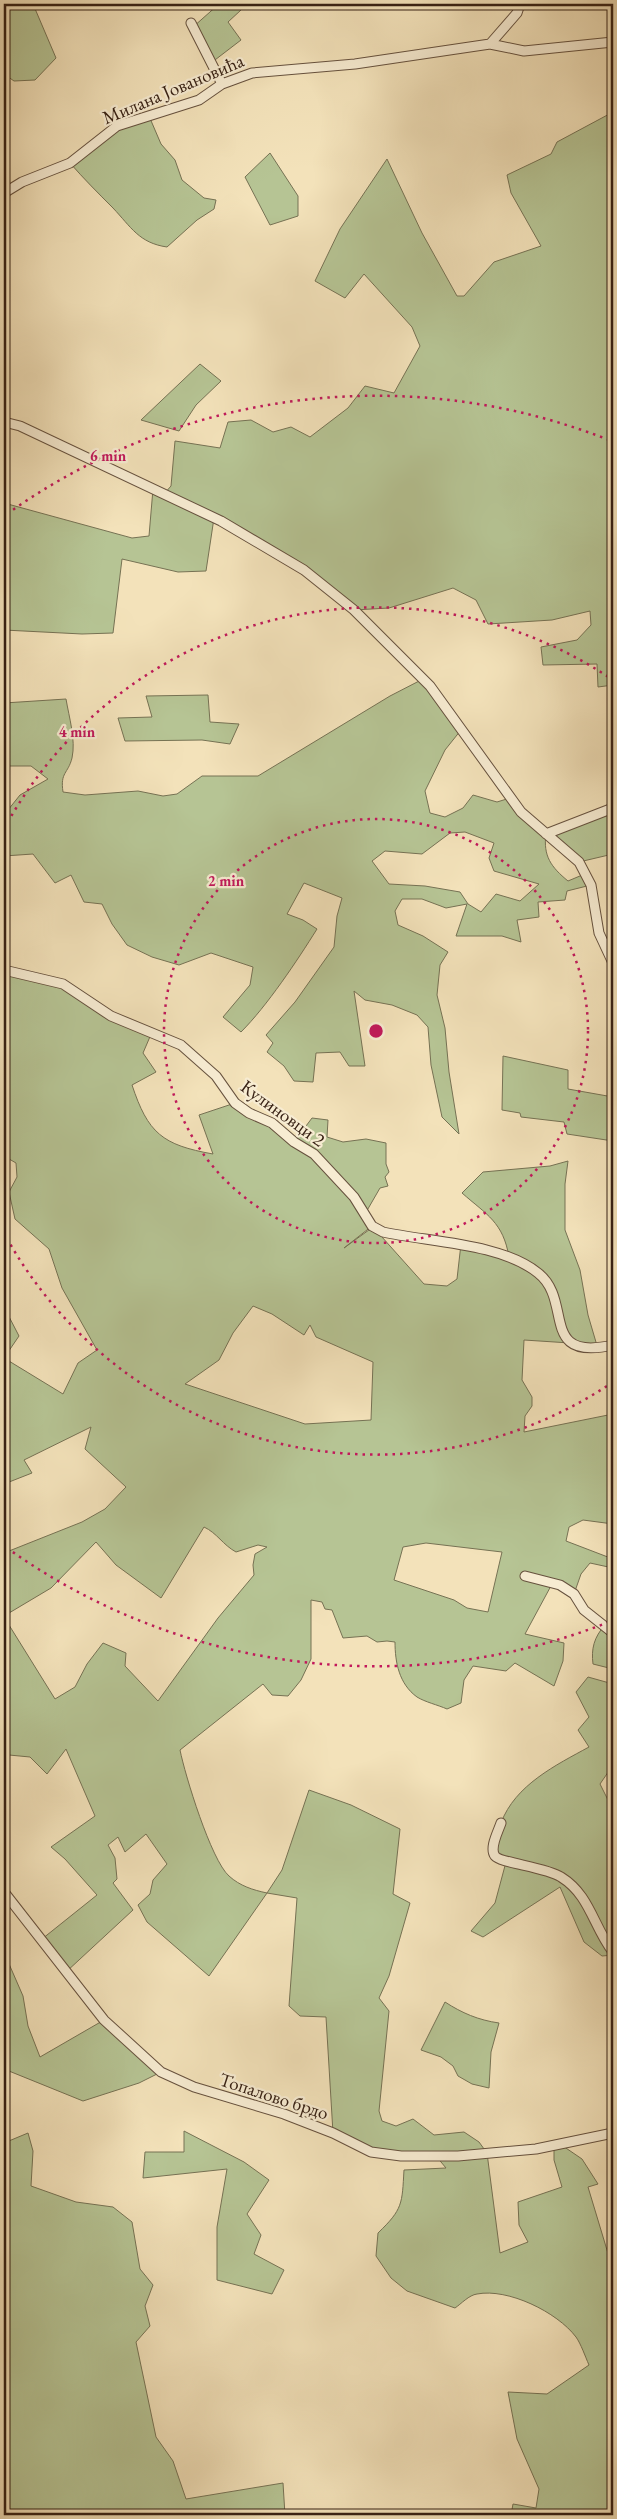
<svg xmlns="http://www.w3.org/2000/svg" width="617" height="2519" font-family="'EB Garamond',serif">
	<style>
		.green { fill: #b6c494; stroke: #767254; fill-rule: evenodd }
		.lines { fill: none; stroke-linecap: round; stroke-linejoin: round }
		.street-casing { stroke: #66513e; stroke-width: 11 }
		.street { stroke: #f7ecd2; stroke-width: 9 }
		.ring { fill: none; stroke: #c2185b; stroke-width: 2.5; stroke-dasharray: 2.5 5 }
		.labels { text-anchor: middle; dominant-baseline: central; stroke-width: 4.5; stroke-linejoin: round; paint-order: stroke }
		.street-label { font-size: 19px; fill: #372114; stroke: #f7ecd2 }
		.centre { fill: #c2185b; stroke: #f7ecd2; stroke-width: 2.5 }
		.ring-label { font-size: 15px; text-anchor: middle; font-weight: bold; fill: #c2185b; stroke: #f7ecd2; stroke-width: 4.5; stroke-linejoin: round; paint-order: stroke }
	</style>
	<rect width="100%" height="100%" fill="#f3e2ba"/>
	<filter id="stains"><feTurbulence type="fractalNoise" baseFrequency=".004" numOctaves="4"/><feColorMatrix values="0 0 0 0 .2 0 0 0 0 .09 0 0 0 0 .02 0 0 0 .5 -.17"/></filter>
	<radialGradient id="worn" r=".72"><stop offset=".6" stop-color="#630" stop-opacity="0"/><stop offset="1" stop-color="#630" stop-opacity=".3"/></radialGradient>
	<!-- green -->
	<path class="green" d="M4 4H33L56 58 35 80 14 81 4 74Z
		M219 4H236L241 10 228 22 241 40 211 63 193 27Z
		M613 112V685L598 687 597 664 543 665 541 647 577 640 591 625 590 611 552 620 488 624 476 600 453 588 389 608 354 610 304 570 214 518 206 571 178 572 122 559 113 633 82 634 4 630V503L132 538 149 536 153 489 164 494 171 486 175 441 220 448 228 422 251 420 273 432 291 427 310 437 348 408 365 386 394 393 420 346 412 327 364 274 345 298 315 281 340 229 387 159 422 233 457 296H464L494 262 541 246 511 193 507 175 551 154 557 142Z
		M149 116 161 144 175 160 182 180 204 198 216 200 214 209 197 220 167 247C139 243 131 227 113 208 98 193 84 179 70 163L117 126Z
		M270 153 298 196V216L270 225 245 177Z
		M200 364 221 381 196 405 179 431 141 420Z
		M423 679 461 730 445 750 425 791 430 813 445 817 463 808 473 795 497 802 510 798 546 834 613 808V854L579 862 546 834C543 856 551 867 568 881L587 873 591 885 567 891 565 900 538 902 539 917 517 920 521 942 502 936H456L467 904 446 908 422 899H402L395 911 398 925 423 936 448 952 440 965 437 995 445 1028 449 1072 459 1134 442 1117 431 1065 428 1027 417 1015 392 1005 365 1000 354 991 365 1066H349L340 1052 316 1053 313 1082 294 1081 284 1066 267 1052 273 1043 266 1035 295 1002 334 947 337 916 342 898 304 883 287 914 303 920 317 929C297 961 267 1006 241 1032L223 1017 250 985 253 967 211 953 179 965 152 957 127 945 112 924 102 904 84 902 71 875 55 883 33 854 4 856V815L20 795 48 779 31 766H4V703L66 699C69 717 76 740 72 758 68 774 60 772 63 792L85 795 138 791 163 796 177 794 202 776H258L390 696ZM465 832 494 843 489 858 494 871 539 884 520 901 496 894 481 912 468 904 460 892 425 886 389 884 372 861 385 851 422 854 450 833Z
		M208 695 210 722 239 724 230 744 202 740 125 741 118 718 152 717 146 696Z
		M4 970 63 984 111 1016 152 1032 143 1053 156 1072 132 1085C148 1133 162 1145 213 1154L199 1115 235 1103 294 1142 312 1118 328 1120 327 1137 343 1142 366 1139 386 1143V1164L389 1172 385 1177 388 1186 380 1188 365 1214 372 1226 344 1248 373 1227 424 1284 447 1286 457 1279 461 1244 509 1257C503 1222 487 1215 462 1193L483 1172 550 1166 568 1161 565 1184V1230L580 1270 588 1315 598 1349 570 1343 524 1340 522 1380 532 1397V1406L525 1416 524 1432 613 1414V1524L583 1520 569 1527 566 1541 613 1559V1568L590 1563 581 1574 574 1594 552 1584 525 1634 564 1643 563 1661 554 1686 515 1663 506 1671 473 1666 464 1680 461 1703 447 1709C438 1705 425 1702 417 1697 399 1684 395 1662 395 1642L387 1641 377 1642 367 1636 343 1638 332 1610 325 1609 322 1602 311 1600V1659L301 1680 288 1696 272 1695 263 1684 180 1750C185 1775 211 1860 229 1876 240 1886 253 1890 267 1893L282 1870 309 1790 351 1805 400 1829 393 1894 410 1903 389 1976 379 1998 389 2011 379 2111 382 2121 396 2126 413 2119 434 2135 464 2132 479 2142 487 2153 500 2253 528 2242 519 2225 518 2202 562 2187 554 2160V2145L560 2144 582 2159 598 2184 588 2187 613 2270V2515H511L513 2504 536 2508 539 2489 517 2439 508 2392 547 2394 589 2365C585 2356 581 2344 576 2337 557 2312 508 2288 477 2294 469 2295 461 2304 455 2308L407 2291 391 2278 376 2256 378 2233C403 2209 402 2204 404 2170L446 2168 436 2156 371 2152 333 2133 326 2017 300 2016 289 2006 297 1898 267 1893 209 1976 147 1922 138 1905 150 1894 153 1880 167 1864 146 1834 125 1852 118 1837 108 1845 115 1858 117 1879 113 1883 133 1910 66 1972 42 1939 97 1895 65 1859 51 1847 95 1816 66 1749 47 1774 30 1757 9 1755 4 1752V1617L55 1699 75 1687 87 1664 103 1643 126 1653 125 1666 158 1701 218 1618 254 1575 253 1565 255 1554 267 1547 258 1545 236 1552C223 1545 217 1533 204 1527L161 1598 116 1565 96 1542 51 1588 4 1616V1553L82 1522 105 1509 126 1487 85 1449 91 1427 24 1460 32 1473 4 1484V1307L19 1336 4 1358 63 1394 78 1363 97 1350 62 1288 49 1249 15 1219 9 1192 17 1177 16 1163 4 1156ZM253 1306 272 1314 304 1335 310 1325 316 1337 373 1362 371 1420 305 1424 185 1384 219 1360 233 1333ZM426 1543 502 1552 488 1612 467 1608 454 1600 394 1580 403 1547Z
		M503 1056 568 1070V1089L613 1097V1141L567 1134 564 1122 521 1117 520 1113 502 1110Z
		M605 1625 613 1633V1669L593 1664C591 1649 594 1637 605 1625Z
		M588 1677 613 1684V1765L600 1784 613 1810V1955L602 1956 584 1942 560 1887 483 1937 471 1931 495 1903 506 1862 495 1857C497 1846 497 1833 501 1823 515 1785 556 1765 589 1747L578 1730 589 1717 576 1692Z
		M6 1957 23 1996 28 2026 40 2057 104 2020 161 2072 139 2083 83 2101 4 2069V1958Z
		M445 2002C462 2013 478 2020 499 2023L491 2052 489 2088 472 2084 458 2076 453 2066 441 2057 421 2050Z
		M184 2131 244 2162 269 2180 247 2214 261 2235 254 2254 284 2270 272 2294 217 2280V2227L227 2169 143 2178 145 2152H184Z
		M28 2133 33 2151 31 2186 76 2202 113 2207 132 2222 140 2269 153 2285 145 2306 150 2326 136 2342 156 2437 173 2461 186 2499 283 2483 285 2515H4V2143Z"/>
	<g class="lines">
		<!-- street casing -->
		<g class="street-casing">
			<path id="street" d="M191 23 222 84
				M490 44 517 13 520 4
				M4 193 22 182 70 163 117 126 199 100 222 84 252 73 355 64 490 44 524 51 613 42
				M4 422 20 426 221 521 304 570 354 610 430 686 521 812 579 862 591 885 599 933 613 963
				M546 834 613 808
				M4 970 63 984 111 1016 181 1045 216 1076 235 1103 249 1113 272 1123 294 1142 314 1154 354 1197 372 1226 383 1232C428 1242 501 1243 538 1273 574 1301 538 1362 613 1345
				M525 1576 560 1585 574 1594 584 1610 613 1633
				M501 1823C498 1832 489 1848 495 1856 500 1863 546 1867 561 1877 590 1895 593 1926 613 1952
				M4 1892 104 2020 161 2072 194 2087 284 2114 333 2133 371 2152 401 2156H458L536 2149 613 2133"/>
		</g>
		<!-- street -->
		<use href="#street" class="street"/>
	</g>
	<!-- distance rings -->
	<g class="ring">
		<circle cx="376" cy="1031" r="212"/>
		<path d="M613 1382A423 423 0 0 1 4 1233M4 829A423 423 0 0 1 613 680"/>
		<path d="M609 1622A635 635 0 0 1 7 1548M7 514A635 635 0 0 1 609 440"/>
	</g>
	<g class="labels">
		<!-- street labels -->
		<g class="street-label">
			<text transform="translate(173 89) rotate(-23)">Милана Јовановића</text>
			<text transform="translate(283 1113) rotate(36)">Кулиновци 2</text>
			<text transform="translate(274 2096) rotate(18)">Топалово брдо</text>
		</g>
	</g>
	<circle cx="376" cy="1031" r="8" class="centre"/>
	<g class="ring-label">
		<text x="108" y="461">6 min</text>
		<text x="77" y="737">4 min</text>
		<text x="226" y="886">2 min</text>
	</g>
	<!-- margin -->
	<rect width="617" height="2519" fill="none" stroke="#f3e2ba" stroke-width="20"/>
	<rect x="5" y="5" width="607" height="2509" fill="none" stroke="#372114" stroke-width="2.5"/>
	<rect x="10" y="10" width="597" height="2499" fill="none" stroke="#372114"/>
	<rect width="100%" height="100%" filter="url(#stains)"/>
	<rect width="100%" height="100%" fill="url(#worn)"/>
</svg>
